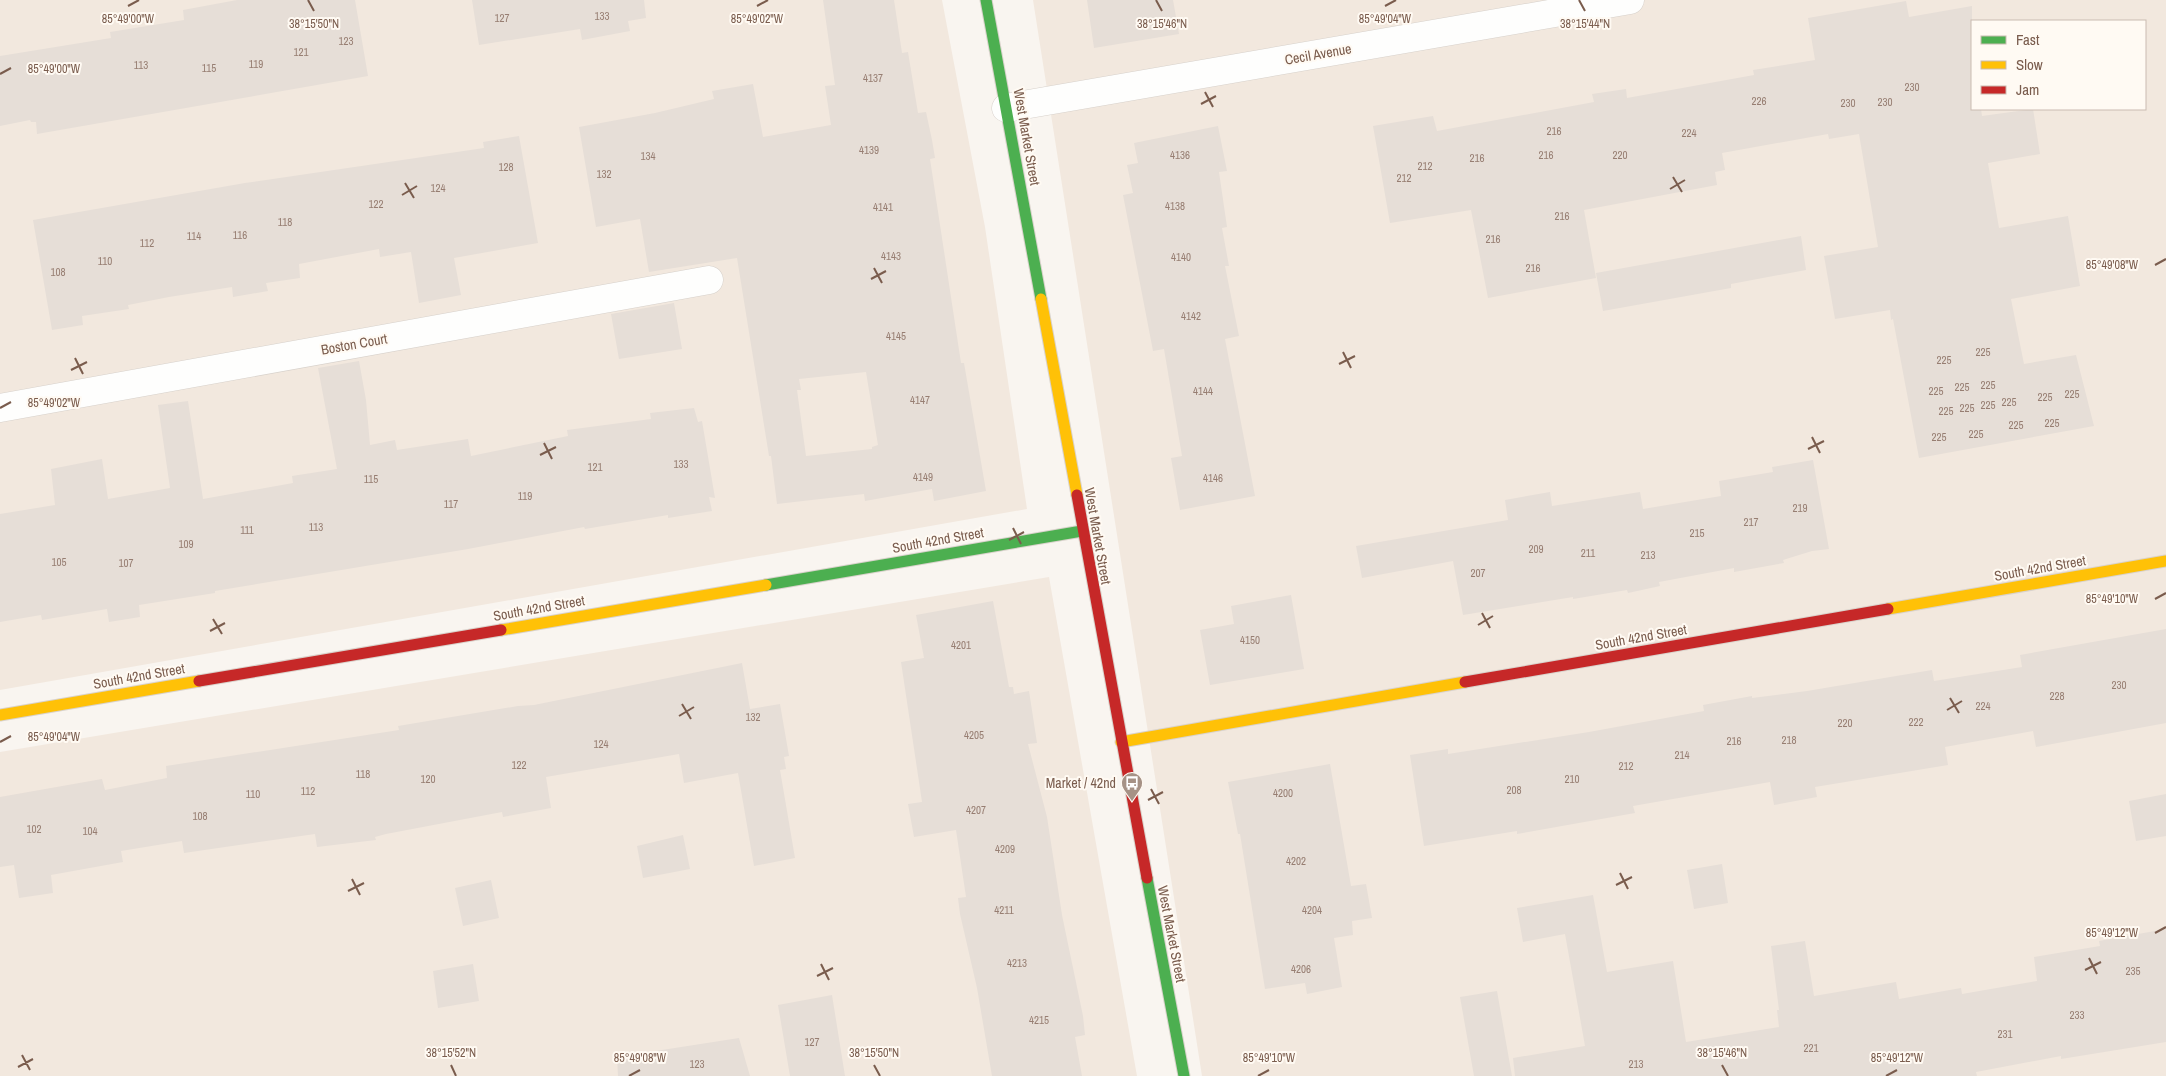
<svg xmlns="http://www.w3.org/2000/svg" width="2166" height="1076" font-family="'Archivo Narrow',sans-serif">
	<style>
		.residential { fill: #f2e8de; fill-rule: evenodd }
		.building { fill: #e6ded7; fill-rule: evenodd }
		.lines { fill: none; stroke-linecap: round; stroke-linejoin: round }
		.street-casing { stroke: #d7d1cb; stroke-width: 29 }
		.fast-casing { stroke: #d9d2cb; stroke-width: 13 }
		.slow-casing { stroke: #d9d2cb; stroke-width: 13 }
		.jam-casing { stroke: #d9d2cb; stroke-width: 13 }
		.street { stroke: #fefefd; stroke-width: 28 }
		.fast { stroke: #4caf50; stroke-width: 11 }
		.slow { stroke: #ffc107; stroke-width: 11 }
		.jam { stroke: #c62828; stroke-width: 11 }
		.ticks { fill: none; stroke: #7a5c4d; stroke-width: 2 }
		.labels { text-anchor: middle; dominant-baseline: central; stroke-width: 4; stroke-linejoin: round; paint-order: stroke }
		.number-label { font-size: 11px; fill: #977e72 }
		.street-label { font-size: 14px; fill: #7a5c4d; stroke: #fffaf3 }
		.poi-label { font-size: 14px; fill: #7a5c4d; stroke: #fffaf3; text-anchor: end }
		.ticks-label { font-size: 12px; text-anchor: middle; fill: #7a5c4d; stroke: #fffaf3; stroke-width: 4; stroke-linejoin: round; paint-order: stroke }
	</style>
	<rect width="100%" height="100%" fill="#f9f5f0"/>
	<!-- residential -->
	<path class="residential" d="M0 0H942L985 227 1027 509 0 690Z
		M1033 0H2166V1076H1202ZM1972 21H2145V109H1972Z
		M1049 577 1137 1076H0V752Z"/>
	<!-- building -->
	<path class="building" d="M237 0H355L368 76 37 134 36 122H31L30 120 0 126V56L111 38 110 32 184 20 183 10Z
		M472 0H644L646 18 628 21 630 31 582 40 580 29 479 45Z
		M823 0H894L902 53 908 52 918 113 926 112 932 140 935 158 930 159 961 363H964L986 491 934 501 932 489 865 501 864 494 777 504 771 456H769L737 258 649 272 640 219 596 227 579 127 655 113 714 99 712 91 753 84 763 137 831 125 825 86 835 85ZM866 372 878 445 872 447V449L806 456 797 390H801L799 379Z
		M1087 0H1173L1179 34 1094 48Z
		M1906 1 1909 17 1972 6V109H1981L1982 116 2033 109 2040 154 1988 163 1999 228 2068 216 2080 286 2011 299 2024 364 2076 355 2094 426 1919 458 1893 319 1891 320 1890 310 1835 319 1824 256 1878 247 1859 134 1829 139 1828 134 1722 153 1725 170 1715 172 1717 185 1584 210 1596 278 1488 298 1471 210 1390 223 1373 126 1433 116 1437 131 1594 102 1592 94 1626 89 1627 98 1754 75 1753 70 1815 60 1808 18Z
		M1218 126 1227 171 1219 172 1227 227 1222 228 1229 266H1225L1239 336 1225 339 1255 496 1180 510 1171 458 1182 456 1164 349 1153 351 1123 195 1133 193 1127 165 1138 163 1134 143Z
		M519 136 538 243 454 258 461 295 419 303 411 252 380 257 379 249 299 264 300 278 266 283 268 291 233 297 232 287 169 297 128 305 129 309 82 316 83 325 52 330 33 220 245 183 484 148 483 142Z
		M1801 236 1806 270 1731 284V288L1603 311 1596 273Z
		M674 303 682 349 619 359 611 314Z
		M359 361 366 400 370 445 395 440 397 450 468 439 471 456 568 436 567 430 651 419 650 413 694 408 698 422 702 421 715 498 709 497 712 511 668 518V515L585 529 584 527 468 549 215 591V593L139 605 140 617 109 622 107 609 42 620 41 615 0 622V514L55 505 51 469 102 459 108 499 170 488 158 405 188 401 203 499 293 483 292 476 337 469 318 368Z
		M1813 460 1829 549 1812 551 1783 560 1784 563 1734 572V568L1659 582 1660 586 1628 593 1627 590 1573 599V597L1463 615 1453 561 1362 578 1356 546 1508 520 1505 500 1550 492 1552 506 1640 492 1643 509 1721 496 1719 481 1773 472 1772 467Z
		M1291 595 1304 669 1210 685 1200 630 1234 624 1231 606Z
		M993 601 1009 687H1013L1014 694 1029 691 1037 743 1028 744 1047 817 1062 915 1083 1016 1085 1035 1075 1037 1082 1076H992L977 988 960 914 958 898 966 897 956 830 914 837 908 804 922 802 901 662 924 658 916 615Z
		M2166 629V723L2036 747 2033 731 1945 747 1948 765 1815 787 1817 797 1774 805 1770 782 1633 806 1635 813 1517 834V831L1424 846 1410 755 1448 749V754L1589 732 1704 711 1703 705 1752 696V698L1807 691 1932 670 1934 681 2022 667 2020 655Z
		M742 663 750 709 780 704 789 756 784 757 786 769 780 770 795 858 754 866 738 773 684 783 679 754 546 777 551 808 503 817 502 812 386 834 375 837 376 840 317 847 315 834 184 853 182 841 121 851 123 862 51 875 53 893 19 898 14 865 0 867V797L102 779 105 790 167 778 166 766 399 730 398 726 518 706 534 705Z
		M1330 764 1351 886 1366 884 1372 918 1352 921 1353 935 1334 938 1342 987 1307 994 1305 983 1265 989 1240 834H1238L1228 782Z
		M2166 794V836L2136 841 2129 801Z
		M683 835 690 869 643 878 637 846Z
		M1722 864 1728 903 1694 909 1687 870Z
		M491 880 499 918 463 926 455 888Z
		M1593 895 1607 972 1673 961 1686 1042 1779 1027 1777 1010H1779L1771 946 1805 941 1814 996 1896 982 1899 999 1961 988 1962 994 2037 981 2034 957 2100 946 2099 941 2166 929V1042L2061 1059V1056L1976 1072 1977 1076H1515L1513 1058 1585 1046 1565 934 1523 942 1517 908Z
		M473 964 479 1001 438 1008 433 971Z
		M1497 991 1512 1076H1474L1460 997Z
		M832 995 845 1076H790L778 1005Z
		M739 1038 750 1076H618L617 1057Z"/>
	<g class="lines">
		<!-- street casing -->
		<g class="street-casing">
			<path id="street" d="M1006 108 1630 0
				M0 408 709 280"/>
		</g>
		<!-- fast casing -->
		<g class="fast-casing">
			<path id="fast" d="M986 0 1041 299
				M766 585 1082 531
				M1147 878 1184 1076"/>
		</g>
		<!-- slow casing -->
		<g class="slow-casing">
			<path id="slow" d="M1041 299 1077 495
				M1888 609 2166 561
				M501 630 766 585
				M0 715 199 681
				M1121 742 1465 682"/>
		</g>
		<!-- jam casing -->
		<g class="jam-casing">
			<path id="jam" d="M1077 495 1147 878
				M199 681 501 630
				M1465 682 1888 609"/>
		</g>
		<!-- street -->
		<use href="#street" class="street"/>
		<!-- fast -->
		<use href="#fast" class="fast"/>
		<!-- slow -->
		<use href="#slow" class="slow"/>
		<!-- jam -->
		<use href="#jam" class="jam"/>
	</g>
	<!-- ticks -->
	<path class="ticks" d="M308 0 314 11M1156 0 1162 11M1579 0 1585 11M128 6 139 0M757 6 768 0M1385 6 1396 0M0 74 11 68M1205 92 1213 107M1201 104 1216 96M1673 177 1682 192M405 183 414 198M1670 189 1685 180M402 195 417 186M2155 265 2166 259M874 268 882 283M871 279 886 271M1343 352 1351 368M75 358 83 374M1339 364 1355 356M71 370 87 362M0 408 11 402M1812 437 1820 453M544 443 552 459M1808 449 1824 441M540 455 556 447M1013 528 1021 544M1009 540 1024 532M2155 599 2166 593M1482 613 1490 628M213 619 222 634M1478 625 1493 616M210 631 225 623M1950 698 1959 713M682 704 691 719M1947 710 1962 701M679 716 694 707M0 742 11 736M1151 789 1159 804M1148 800 1163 792M1620 873 1628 889M352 879 360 895M1616 885 1632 877M348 891 364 883M2155 933 2166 927M2089 958 2097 974M821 964 829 980M2085 970 2101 962M817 976 833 968M22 1055 30 1070M451 1065 456 1076M874 1065 880 1076M1722 1065 1728 1076M18 1067 33 1059M629 1076 640 1070M1258 1076 1269 1070M1886 1076 1897 1070"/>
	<!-- icons -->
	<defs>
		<g id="bus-pin" transform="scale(1.125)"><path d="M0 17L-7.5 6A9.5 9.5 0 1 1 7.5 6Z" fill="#a69286" stroke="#fffaf3"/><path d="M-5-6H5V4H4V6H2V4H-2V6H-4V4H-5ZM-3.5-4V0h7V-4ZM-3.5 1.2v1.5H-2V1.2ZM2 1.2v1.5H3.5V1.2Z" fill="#fff"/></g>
	</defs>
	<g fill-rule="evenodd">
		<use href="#bus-pin" x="1132" y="783"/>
	</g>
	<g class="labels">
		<!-- number labels -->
		<g class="number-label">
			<text x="602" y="16">133</text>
			<text x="502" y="18">127</text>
			<text x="346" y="41">123</text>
			<text x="301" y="52">121</text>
			<text x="256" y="64">119</text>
			<text x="141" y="65">113</text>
			<text x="209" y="68">115</text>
			<text x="873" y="78">4137</text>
			<text x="1912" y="87">230</text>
			<text x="1759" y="101">226</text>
			<text x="1885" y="102">230</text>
			<text x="1848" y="103">230</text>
			<text x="1554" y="131">216</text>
			<text x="1689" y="133">224</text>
			<text x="869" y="150">4139</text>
			<text x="1180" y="155">4136</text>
			<text x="1546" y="155">216</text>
			<text x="1620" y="155">220</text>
			<text x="648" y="156">134</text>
			<text x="1477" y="158">216</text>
			<text x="1425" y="166">212</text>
			<text x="506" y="167">128</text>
			<text x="604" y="174">132</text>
			<text x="1404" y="178">212</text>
			<text x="438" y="188">124</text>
			<text x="376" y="204">122</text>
			<text x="1175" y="206">4138</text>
			<text x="883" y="207">4141</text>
			<text x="1562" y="216">216</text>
			<text x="285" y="222">118</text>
			<text x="240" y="235">116</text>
			<text x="194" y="236">114</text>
			<text x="1493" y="239">216</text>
			<text x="147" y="243">112</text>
			<text x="891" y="256">4143</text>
			<text x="1181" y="257">4140</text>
			<text x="105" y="261">110</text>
			<text x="1533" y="268">216</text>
			<text x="58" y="272">108</text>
			<text x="1191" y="316">4142</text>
			<text x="896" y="336">4145</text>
			<text x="1983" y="352">225</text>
			<text x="1944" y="360">225</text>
			<text x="1988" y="385">225</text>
			<text x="1962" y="387">225</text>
			<text x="1203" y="391">4144</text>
			<text x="1936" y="391">225</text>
			<text x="2072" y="394">225</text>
			<text x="2045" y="397">225</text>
			<text x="920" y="400">4147</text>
			<text x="2009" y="402">225</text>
			<text x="1988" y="405">225</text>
			<text x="1967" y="408">225</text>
			<text x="1946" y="411">225</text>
			<text x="2052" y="423">225</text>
			<text x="2016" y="425">225</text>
			<text x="1976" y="434">225</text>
			<text x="1939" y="437">225</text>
			<text x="681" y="464">133</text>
			<text x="595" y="467">121</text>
			<text x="923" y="477">4149</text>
			<text x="1213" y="478">4146</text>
			<text x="371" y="479">115</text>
			<text x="525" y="496">119</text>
			<text x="451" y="504">117</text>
			<text x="1800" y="508">219</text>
			<text x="1751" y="522">217</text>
			<text x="316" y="527">113</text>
			<text x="247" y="530">111</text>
			<text x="1697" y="533">215</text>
			<text x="186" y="544">109</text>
			<text x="1536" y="549">209</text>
			<text x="1588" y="553">211</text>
			<text x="1648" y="555">213</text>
			<text x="59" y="562">105</text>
			<text x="126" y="563">107</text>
			<text x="1478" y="573">207</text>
			<text x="1250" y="640">4150</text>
			<text x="961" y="645">4201</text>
			<text x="2119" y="685">230</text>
			<text x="2057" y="696">228</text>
			<text x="1983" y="706">224</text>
			<text x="753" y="717">132</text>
			<text x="1916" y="722">222</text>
			<text x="1845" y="723">220</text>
			<text x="974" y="735">4205</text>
			<text x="1789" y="740">218</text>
			<text x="1734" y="741">216</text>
			<text x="601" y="744">124</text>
			<text x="1682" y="755">214</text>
			<text x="519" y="765">122</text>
			<text x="1626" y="766">212</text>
			<text x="363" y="774">118</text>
			<text x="428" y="779">120</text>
			<text x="1572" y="779">210</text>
			<text x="1514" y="790">208</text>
			<text x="308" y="791">112</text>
			<text x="1283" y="793">4200</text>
			<text x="253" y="794">110</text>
			<text x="976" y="810">4207</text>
			<text x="200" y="816">108</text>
			<text x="34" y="829">102</text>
			<text x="90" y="831">104</text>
			<text x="1005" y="849">4209</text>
			<text x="1296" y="861">4202</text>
			<text x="1004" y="910">4211</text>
			<text x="1312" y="910">4204</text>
			<text x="1017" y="963">4213</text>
			<text x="1301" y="969">4206</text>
			<text x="2133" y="971">235</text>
			<text x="2077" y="1015">233</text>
			<text x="1039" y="1020">4215</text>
			<text x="2005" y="1034">231</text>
			<text x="812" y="1042">127</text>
			<text x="1811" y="1048">221</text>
			<text x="697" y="1064">123</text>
			<text x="1636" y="1064">213</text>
		</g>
		<!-- street labels -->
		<g class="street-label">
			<text transform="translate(1318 54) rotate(-10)">Cecil Avenue</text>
			<text transform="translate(1027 137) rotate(80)">West Market Street</text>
			<text transform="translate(354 344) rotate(-10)">Boston Court</text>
			<text transform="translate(1098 536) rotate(80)">West Market Street</text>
			<text transform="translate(938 540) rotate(-10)">South 42nd Street</text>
			<text transform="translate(2040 568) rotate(-10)">South 42nd Street</text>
			<text transform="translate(539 608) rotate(-10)">South 42nd Street</text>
			<text transform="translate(1641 637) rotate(-10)">South 42nd Street</text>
			<text transform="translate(139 676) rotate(-10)">South 42nd Street</text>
			<text transform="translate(1172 934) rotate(79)">West Market Street</text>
		</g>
		<!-- poi labels -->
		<g class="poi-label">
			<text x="1116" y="783">Market / 42nd</text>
		</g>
	</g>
	<g class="ticks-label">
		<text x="128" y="23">85°49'00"W</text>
		<text x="757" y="23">85°49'02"W</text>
		<text x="1385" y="23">85°49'04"W</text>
		<text x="314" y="28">38°15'50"N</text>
		<text x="1162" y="28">38°15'46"N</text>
		<text x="1585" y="28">38°15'44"N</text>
		<text x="54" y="73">85°49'00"W</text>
		<text x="2112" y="269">85°49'08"W</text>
		<text x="54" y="407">85°49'02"W</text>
		<text x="2112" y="603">85°49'10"W</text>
		<text x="54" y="741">85°49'04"W</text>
		<text x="2112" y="937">85°49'12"W</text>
		<text x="451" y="1057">38°15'52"N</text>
		<text x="874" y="1057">38°15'50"N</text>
		<text x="1722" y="1057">38°15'46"N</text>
		<text x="640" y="1062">85°49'08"W</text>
		<text x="1269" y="1062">85°49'10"W</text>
		<text x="1897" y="1062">85°49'12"W</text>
	</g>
	<!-- legend -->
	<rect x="1971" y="20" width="175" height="90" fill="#fffaf3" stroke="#cabbb1"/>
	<rect x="1981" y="36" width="25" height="8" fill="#4caf50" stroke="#cabbb1"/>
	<text x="2016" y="45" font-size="15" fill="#7a5c4d">Fast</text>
	<rect x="1981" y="61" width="25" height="8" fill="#ffc107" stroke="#cabbb1"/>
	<text x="2016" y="70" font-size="15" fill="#7a5c4d">Slow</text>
	<rect x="1981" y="86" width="25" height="8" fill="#c62828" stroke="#cabbb1"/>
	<text x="2016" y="95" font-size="15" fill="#7a5c4d">Jam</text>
</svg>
